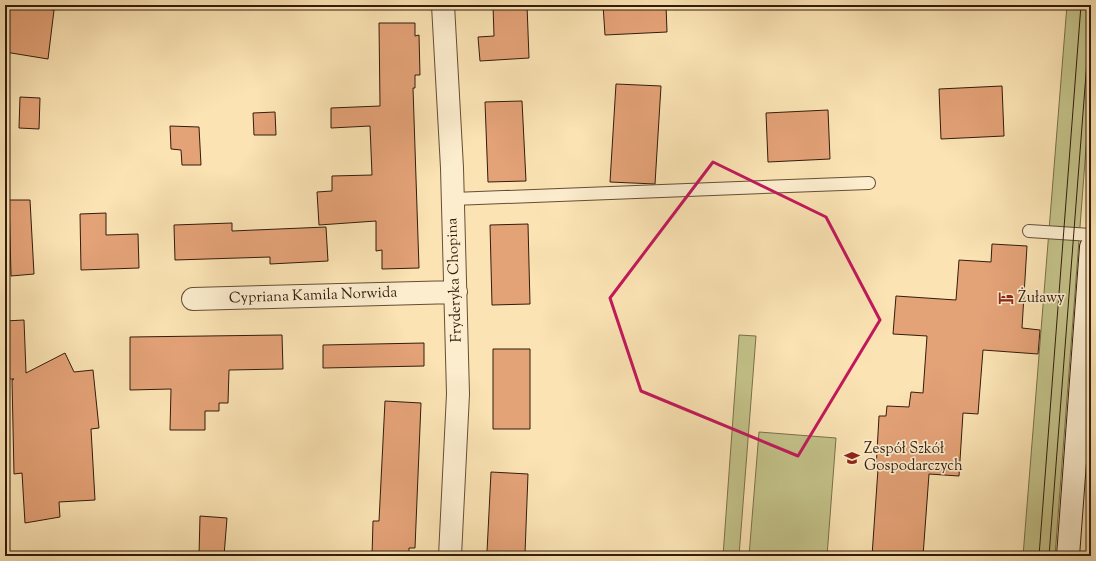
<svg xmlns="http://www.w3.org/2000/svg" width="1096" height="561" font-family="'Sorts Mill Goudy',serif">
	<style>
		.green { fill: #c3c289; stroke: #7b6f4a }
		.building { fill: #e4a277; stroke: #331c0c }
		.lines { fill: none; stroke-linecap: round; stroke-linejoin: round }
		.service-casing { stroke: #654e36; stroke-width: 14 }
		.minor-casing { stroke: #654e36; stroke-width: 24 }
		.secondary-casing { stroke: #331c0c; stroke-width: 24 }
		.service { stroke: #fcedce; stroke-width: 12 }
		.minor { stroke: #fcedce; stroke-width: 22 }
		.secondary { stroke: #fcedce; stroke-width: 22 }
		.tram { stroke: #331c0c; stroke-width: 1 }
		.marked { fill: none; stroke: #c2185b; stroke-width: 3; stroke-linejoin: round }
		.labels { text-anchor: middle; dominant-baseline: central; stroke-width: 3.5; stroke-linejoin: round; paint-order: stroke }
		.street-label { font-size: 15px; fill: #331c0c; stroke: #fcedce }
		.poi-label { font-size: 15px; fill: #331c0c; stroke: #fcedce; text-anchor: start }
	</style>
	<rect width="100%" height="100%" fill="#fbe3b3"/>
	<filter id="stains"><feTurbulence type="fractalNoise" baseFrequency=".005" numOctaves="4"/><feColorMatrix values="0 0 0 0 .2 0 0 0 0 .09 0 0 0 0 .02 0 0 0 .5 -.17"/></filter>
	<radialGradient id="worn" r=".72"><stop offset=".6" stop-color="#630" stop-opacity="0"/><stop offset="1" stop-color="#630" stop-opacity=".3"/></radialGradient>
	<!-- green -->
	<path class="green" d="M1067 5H1091V82L1055 556H1023Z
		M739 335 756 336 739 556H723Z
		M759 432 836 438 827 556H749Z"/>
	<!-- building -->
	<path class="building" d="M5 5H34V7L54 10 48 59 5 52Z
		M493 5H527L529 58 480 61 478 37 494 36Z
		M603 5H666L667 32 605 35Z
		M379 23H415V36L419 35 420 75H415V88H413L419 268 382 269V250L376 251V221L319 225 317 192 332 191V176L372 175 370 126 331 128V108L380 106Z
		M616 84 661 86 655 184 610 182Z
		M1002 86 1004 136 941 139 939 89Z
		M20 97 40 98 39 129 19 128Z
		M522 101 526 181 488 182 485 102Z
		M828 110 830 159 768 162 766 113Z
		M275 112 276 135H254L253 113Z
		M170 126 199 127 201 165H182L181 150 171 149Z
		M9 200H30L34 274 11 276Z
		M106 213V235L138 234 139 268 81 270 80 214Z
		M232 223V231L326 227 328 261 270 264V257L175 260 174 225Z
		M528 224 530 304 492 305 490 225Z
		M992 244 1027 246 1022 328 1040 330 1038 354 983 350 978 414 963 413 959 476 929 474 923 556H872L878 469H876L879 416H886L887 406 909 407 911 392 923 393 927 336 893 334 896 296 956 300 959 260 991 262Z
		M24 320 26 373 65 353 74 372 93 370 99 428 91 429 95 500 59 502 60 517 25 523 22 473 14 474 12 380 14 379H5V321Z
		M282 335 283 369 229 370 228 403H219V411H205V430H170L171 389 130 390V337Z
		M424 343V366L323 368V345Z
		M493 349H530V429H493Z
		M385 401 421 403 415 548H409V556H372L373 521H379Z
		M491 472 528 474 525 554 487 552Z
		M200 516 227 518 224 556H199Z"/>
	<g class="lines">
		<!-- service casing -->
		<g class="service-casing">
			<path id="service" d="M453 199 869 183
				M1029 231 1091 235"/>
		</g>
		<!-- minor casing -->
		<g class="minor-casing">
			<path id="minor" d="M443 5 452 168 458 394 450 556
				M193 299 456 292"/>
		</g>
		<!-- secondary casing -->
		<g class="secondary-casing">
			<path id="secondary" d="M1068 556 1091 247"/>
		</g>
		<!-- service -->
		<use href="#service" class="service"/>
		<!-- minor -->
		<use href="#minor" class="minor"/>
		<!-- secondary -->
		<use href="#secondary" class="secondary"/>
		<!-- tram -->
		<path class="tram" d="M1039 556 1081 5
			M1049 556 1091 9"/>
	</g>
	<!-- marked area -->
	<path class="marked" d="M713 162 826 217 880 320 798 456 641 391 610 298Z"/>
	<!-- icons -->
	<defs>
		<g id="hotel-bare" transform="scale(1.2)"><path d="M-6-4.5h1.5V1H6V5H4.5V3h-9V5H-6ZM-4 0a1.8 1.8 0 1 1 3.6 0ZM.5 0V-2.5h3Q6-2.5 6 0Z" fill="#8f2418" stroke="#fcedce" stroke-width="2.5" paint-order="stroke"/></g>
		<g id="school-bare" transform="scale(1.2)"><path d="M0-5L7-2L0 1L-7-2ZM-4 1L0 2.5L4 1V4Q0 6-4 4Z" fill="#8f2418" stroke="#fcedce" stroke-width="2.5" paint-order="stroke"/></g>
	</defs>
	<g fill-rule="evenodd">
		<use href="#hotel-bare" x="1006" y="298"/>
		<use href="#school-bare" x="852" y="458"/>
	</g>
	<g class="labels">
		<!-- street labels -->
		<g class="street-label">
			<text transform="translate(455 280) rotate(-92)">Fryderyka Chopina</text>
			<text transform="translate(313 296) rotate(-2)">Cypriana Kamila Norwida</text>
		</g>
		<!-- poi labels -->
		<g class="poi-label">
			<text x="1018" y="298">Żuławy</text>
			<text x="864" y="449">Zespół Szkół<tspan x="864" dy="17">Gospodarczych</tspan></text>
		</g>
	</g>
	<!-- margin -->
	<rect width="1096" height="561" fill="none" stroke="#fbe3b3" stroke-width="20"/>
	<rect x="6" y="6" width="1084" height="549" fill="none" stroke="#331c0c" stroke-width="2"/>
	<rect x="10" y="10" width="1076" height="541" fill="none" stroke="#331c0c"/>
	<rect width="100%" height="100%" filter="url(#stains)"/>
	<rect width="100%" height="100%" fill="url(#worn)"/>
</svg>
